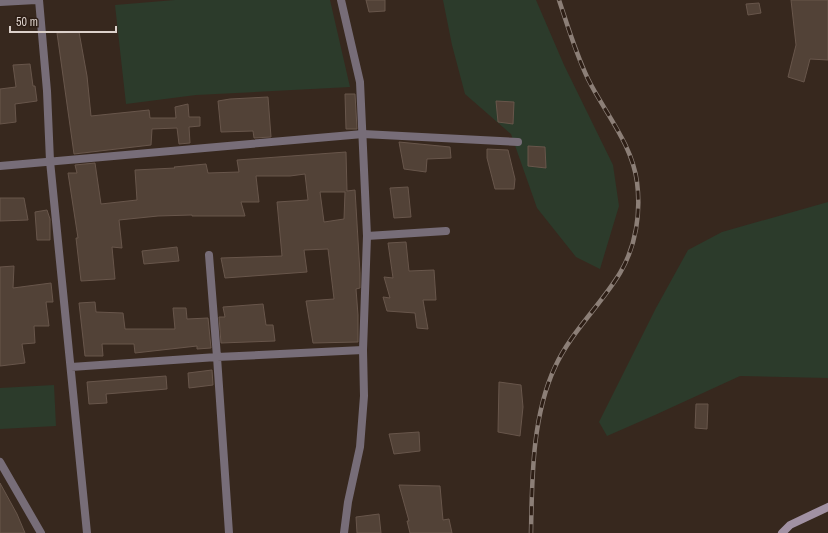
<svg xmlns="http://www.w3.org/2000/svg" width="828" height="533" font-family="'Archivo Narrow',sans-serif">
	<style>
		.green { fill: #2c3b2b }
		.building { fill: #524237; stroke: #68564b; fill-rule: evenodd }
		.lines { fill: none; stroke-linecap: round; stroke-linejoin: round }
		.minor { stroke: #776d78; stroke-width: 8 }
		.tertiary { stroke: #776d78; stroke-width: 8 }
		.secondary { stroke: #a191a3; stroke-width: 8 }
		.rail-casing { stroke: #8c7f77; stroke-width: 4.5 }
		.rail { stroke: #2d1e15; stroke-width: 3; stroke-dasharray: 9; stroke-linecap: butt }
	</style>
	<rect width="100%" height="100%" fill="#37281e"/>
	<!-- green -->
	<path class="green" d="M175 0H330L350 87 196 95 126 104 115 5Z
		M443 0H536L564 65 613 165 619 206 600 269 576 257 537 208 511 134 465 94 452 45Z
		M828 202V378L740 376 655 415 607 436 599 422 656 308 688 250 722 232Z
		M54 385 56 426 0 429V388Z"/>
	<!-- building -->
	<path class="building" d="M366 0H385V11L369 12Z
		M791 0H828V60L810 59 804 82 788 77 796 45Z
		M759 3 761 13 748 15 746 4Z
		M79 32 87 76 91 116 149 110 150 118H176L175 107 188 104 189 117H200V126L189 127 190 143 179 144 177 128 152 129 151 145 74 154 57 33Z
		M30 64 33 86H35L37 101 15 104 16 122 0 124V89L16 87 13 65Z
		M345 94H355L357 129H346Z
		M268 97 271 137 254 138 253 131 221 132 218 101 230 99Z
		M496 101 514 102 513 124 498 122Z
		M399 142 450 147 451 158 427 159 426 172 404 169Z
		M528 146 545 147 546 168 528 166Z
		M487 149 508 150 515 179 514 189H495L487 158Z
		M346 152 347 191 355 190 360 273V288L356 289 358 315V342L313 343 306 301 334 299 328 249 304 250 307 272 225 278 221 258 282 256 277 202 308 200 305 174 290 176H256L259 202H241L245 216H192V215L158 216 119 220 122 248 112 247 115 279 81 281 76 238H78L68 173H77L75 165 95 163 101 204 137 200 135 170 175 168 174 167 206 164 208 173 239 172 237 160ZM320 192H345L344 219 324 222Z
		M408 187 411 217 394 218 390 188Z
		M0 198H24L28 220 0 221Z
		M47 210 50 219V240H37L35 212Z
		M406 242 409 271 434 270 436 300H423L428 329 417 328 415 313 387 311 383 297 390 298 384 277 393 278 388 243Z
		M177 247 179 261 144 264 142 251Z
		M14 266 13 288 51 283 53 302H46L49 326H34L35 343 22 344 25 363 0 366V267Z
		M95 302 96 312 123 313 125 329H175L173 308H186L187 319 208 318 211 348 197 349V346L135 353 134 344H102L103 356H85L79 303Z
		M263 304 266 325H273L275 341 221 343 219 317H225L223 307Z
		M212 370 213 385 189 388 188 373Z
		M166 376 167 389 106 394 107 403 89 404 87 382Z
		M499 382 521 385 523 407 520 436 498 432Z
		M696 404H708L707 429 695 428Z
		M419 432 420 451 394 454 389 434Z
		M0 483 17 514 25 533H0Z
		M399 485 440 486 443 520 449 519 452 533H410L407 521H409Z
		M379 514 381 533H357L356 517Z"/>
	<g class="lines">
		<!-- minor -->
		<path class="minor" d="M39 0 47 91 50 161 87 533
			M0 2 36 0
			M0 166 363 134 518 142
			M367 236 446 231
			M209 255 217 357 229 533
			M71 367 217 357 363 350"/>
		<!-- tertiary -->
		<path class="tertiary" d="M341 0 360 82 367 236 363 350 364 396 360 447 348 502 344 533
			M0 462 41 533"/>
		<!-- secondary -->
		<path class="secondary" d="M782 533 790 525 828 507"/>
		<!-- rail casing -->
		<g class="rail-casing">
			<path id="rail" d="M531 533C532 479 532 416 555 367 571 332 600 306 620 273 636 246 641 213 637 182 632 144 605 113 588 79 576 54 568 27 559 0"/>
		</g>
		<!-- rail -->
		<use href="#rail" class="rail"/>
	</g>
	<!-- scale -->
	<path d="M10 26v6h106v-6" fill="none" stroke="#dcd1cb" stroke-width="2"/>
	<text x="16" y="26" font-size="12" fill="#dcd1cb" stroke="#2d1e15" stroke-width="3" paint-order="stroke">50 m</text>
</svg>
